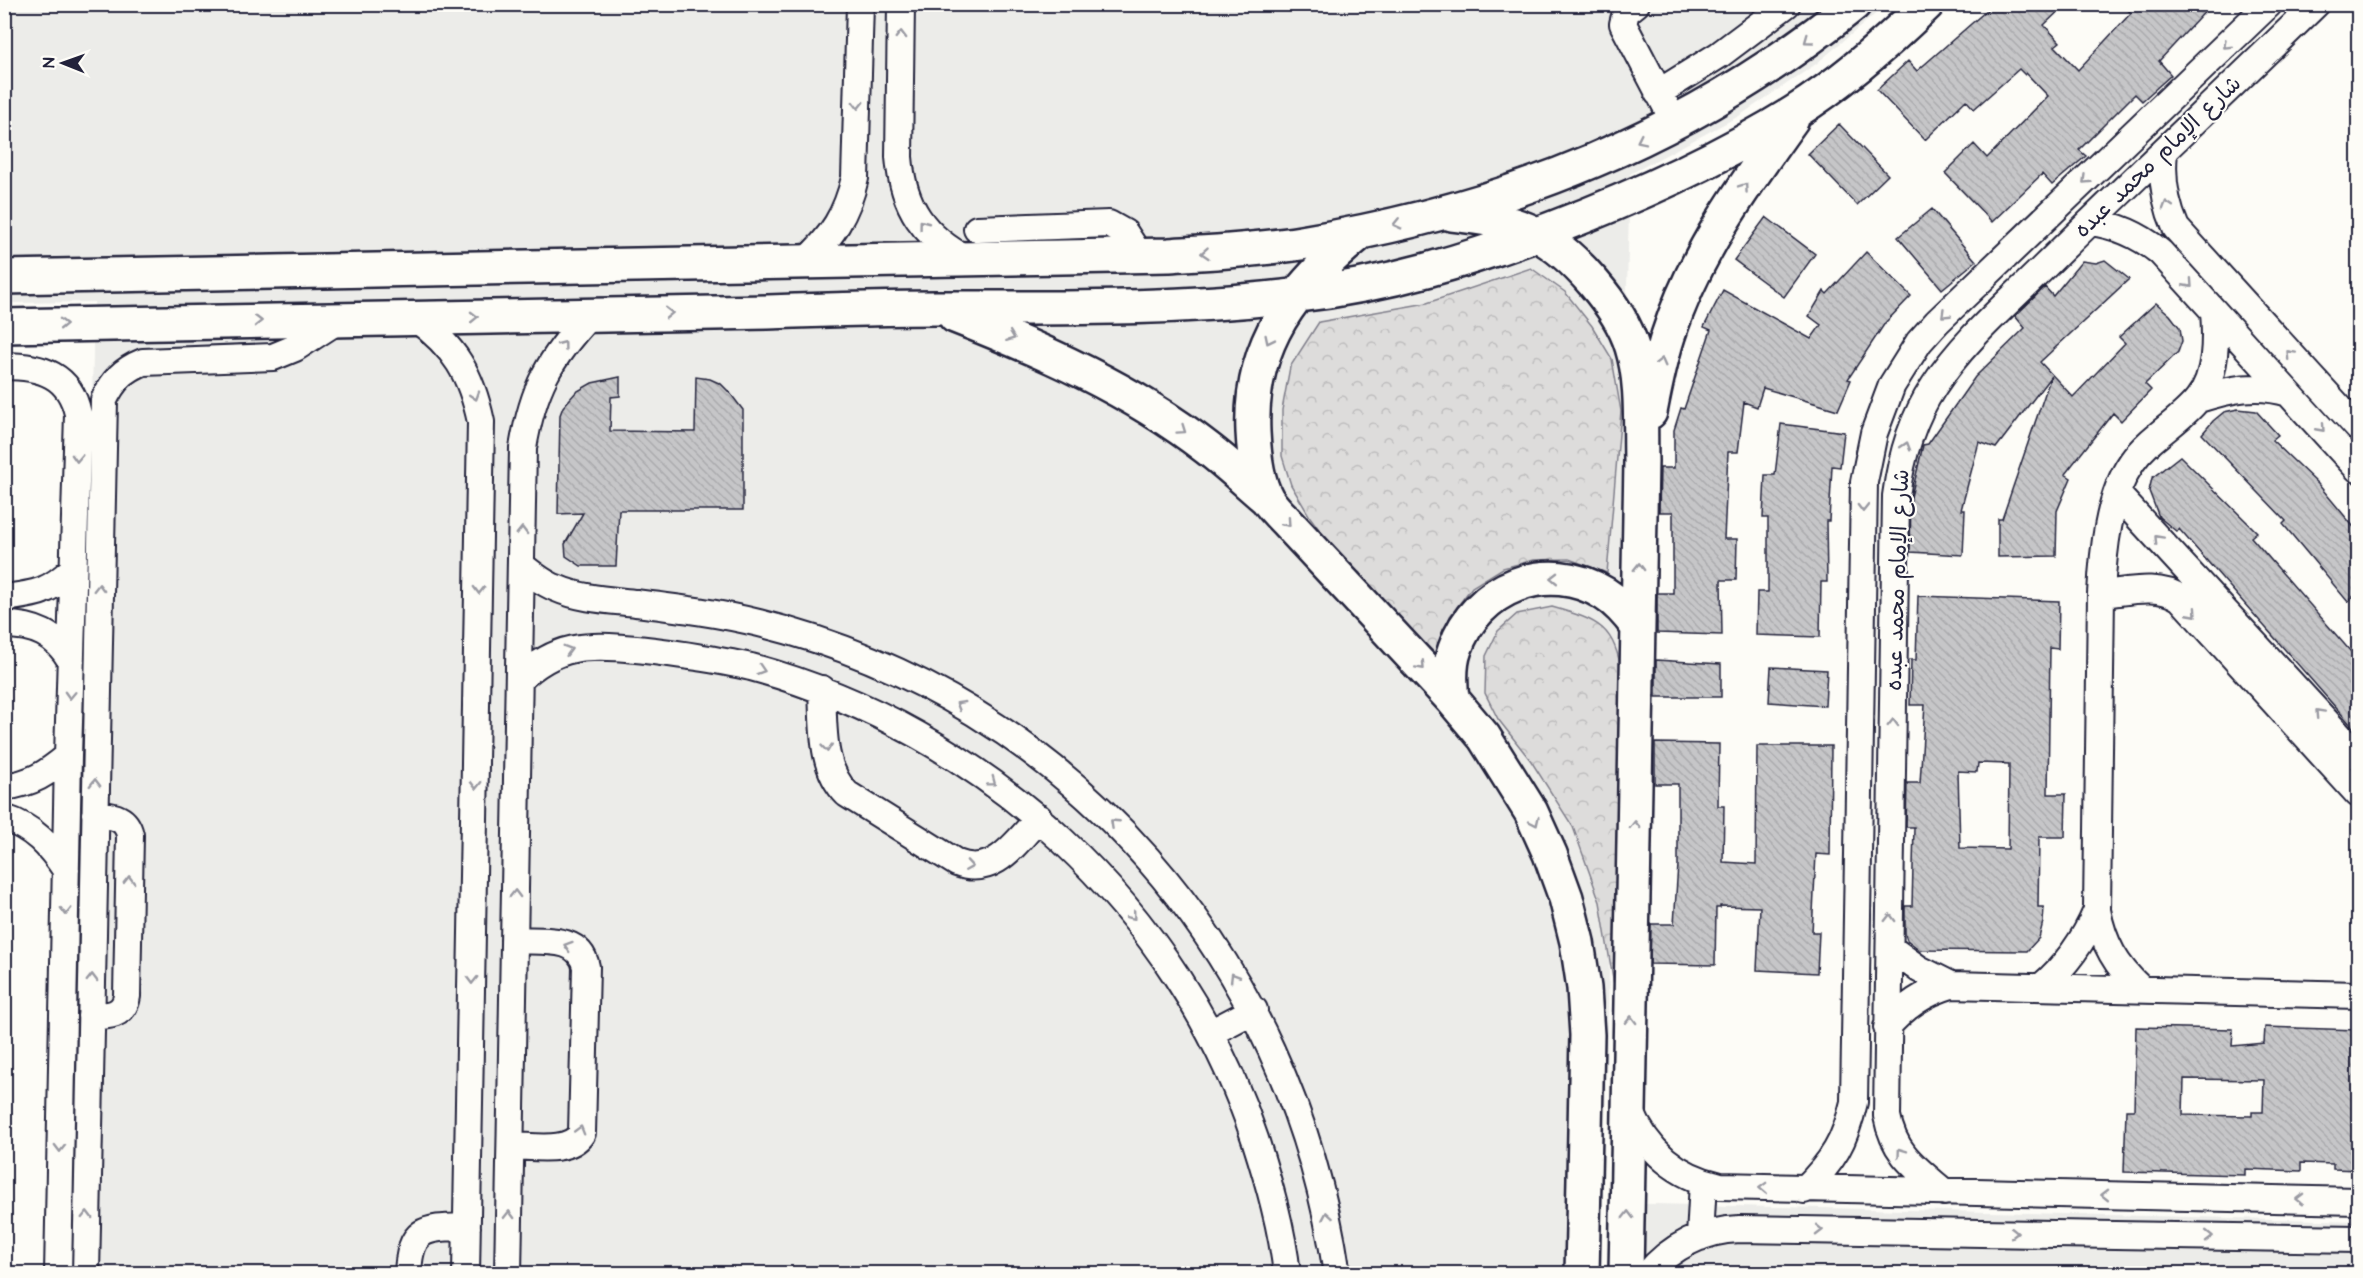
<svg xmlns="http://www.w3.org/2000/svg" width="2363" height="1278" font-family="'Architects Daughter','Playpen Sans Arabic',sans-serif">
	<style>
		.built { fill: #ecece9 }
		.forest { fill: url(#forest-crowns); stroke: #807f8b; stroke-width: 1.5 }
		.building { fill: url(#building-back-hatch); stroke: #22223b; stroke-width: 1.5; fill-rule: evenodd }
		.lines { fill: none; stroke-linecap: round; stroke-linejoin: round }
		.minor-casing { stroke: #22223b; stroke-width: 30 }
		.major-casing { stroke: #22223b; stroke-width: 38 }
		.minor { stroke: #fdfcf7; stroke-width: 26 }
		.major { stroke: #fdfcf7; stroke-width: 33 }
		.oneway { stroke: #9a9aa2 }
		.labels { text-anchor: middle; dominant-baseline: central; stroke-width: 4.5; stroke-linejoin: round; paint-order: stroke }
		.street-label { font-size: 22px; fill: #22223b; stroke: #fdfcf7 }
	</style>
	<defs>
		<pattern id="forest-crowns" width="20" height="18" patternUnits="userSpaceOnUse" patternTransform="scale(1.5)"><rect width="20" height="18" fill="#dddcdb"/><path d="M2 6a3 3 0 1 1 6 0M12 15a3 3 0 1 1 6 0" fill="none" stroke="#bdbcbd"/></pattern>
		<pattern id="building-back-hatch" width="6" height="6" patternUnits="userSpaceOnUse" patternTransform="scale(1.5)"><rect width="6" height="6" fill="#c6c6c8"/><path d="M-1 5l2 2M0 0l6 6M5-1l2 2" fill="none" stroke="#aaaaad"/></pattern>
	</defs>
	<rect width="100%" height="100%" fill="#fdfcf7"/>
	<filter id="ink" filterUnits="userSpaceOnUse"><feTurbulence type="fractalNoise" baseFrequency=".0167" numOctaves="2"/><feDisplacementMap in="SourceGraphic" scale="12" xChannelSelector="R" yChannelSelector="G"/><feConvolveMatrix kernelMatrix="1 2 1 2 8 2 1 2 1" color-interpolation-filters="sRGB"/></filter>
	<g filter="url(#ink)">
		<!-- built -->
		<path class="built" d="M4 5H1886L1816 64 1739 116 1630 174 1601 1273H74L94 302 5 303Z
			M1613 1203 2358 1221V1273L1611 1274Z"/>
		<!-- forest -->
		<path class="forest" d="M1531 268 1565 292 1592 326 1612 359 1621 411 1607 573 1569 559 1534 560 1503 568 1472 587 1450 616 1439 657 1349 570 1310 517 1291 485 1282 456V410L1290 367 1319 322 1427 303Z
			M1552 607C1601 621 1614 626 1623 678L1620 986 1614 985 1600 902 1573 827 1531 761 1498 719 1485 693 1486 656 1498 631 1517 614Z"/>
		<!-- building -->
		<path class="building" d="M1994 4H2066L2044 25 2060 42 2055 46 2078 70 2131 13 2121 4H2212L2159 61 2171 75 2142 101 2135 94 2079 150 2086 156 2052 185 2042 174 1992 222 1945 173 1974 144 1987 158 2048 96 2026 73 2025 75 2019 69 1974 109 1966 100 1925 140 1877 90 1908 61 1917 71Z
			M1839 124 1888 175 1857 205 1808 154Z
			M1932 209 1976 261 1942 289 1898 237Z
			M1766 217 1815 254 1784 297 1734 260Z
			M1866 252 1911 296 1885 323 1848 379 1851 380 1838 410 1763 388 1757 407 1744 402 1738 452H1728L1724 539H1737L1736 580H1721L1722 635 1657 633V593H1673V512H1659L1660 468H1674V430L1681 408 1684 409 1711 330 1704 327 1723 290 1811 339 1821 325 1809 316 1824 291 1827 294Z
			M2105 260 2129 279 2040 362 2073 397 2125 343 2119 337 2156 303 2170 315 2180 328 2182 341 2178 352 2145 384 2151 390 2121 421 2113 413 2065 474 2071 478 2057 511 2056 556 1998 557V519H2002L2051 376 1996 448 1979 442 1961 510H1965L1963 555 1910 552 1911 497 1923 445 1928 444 1975 377 2025 328 2015 316 2045 287 2053 296 2082 261 2096 263Z
			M620 377V396L611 397 610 431 695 432 696 377 710 379 721 384 730 393 743 410V510H619L616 566H581L566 556 565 544 583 513 558 514 560 415 563 407 576 392 592 383Z
			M2238 409 2256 411 2278 435 2272 440 2318 484 2358 532V592L2348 602 2283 524 2286 521 2202 434 2213 421 2224 412Z
			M1781 424 1844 432 1840 467 1832 466 1829 521H1826L1827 582H1821L1820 637 1756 635 1757 592H1768V518H1763L1765 475H1775Z
			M2180 456 2257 532 2251 537 2358 660V733L2179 529 2177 532 2159 517 2149 491 2152 478Z
			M1918 596 2059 601 2058 649 2050 648 2048 794H2066L2065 837H2039L2038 907H2044L2043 922 2039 938 2027 951 1920 950 1907 940 1905 934V906H1912L1914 827H1906L1907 783H1920L1925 705H1910L1911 660H1916ZM1978 763 2009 764 2008 849 1960 848 1958 771 1977 772Z
			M1656 660 1721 664V697H1656Z
			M1771 667 1827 670 1825 706 1769 702Z
			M1655 743 1719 744 1718 806H1724L1723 862 1756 864 1757 746H1831L1830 855 1816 854 1812 932H1819L1817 973 1757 970 1760 907 1720 906V908H1716L1715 965 1650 964 1651 924H1674L1678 865V784H1655Z
			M2136 1027 2233 1029 2232 1046 2264 1043 2265 1027 2358 1030V1170L2333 1169V1164L2301 1163V1171L2245 1169V1175L2124 1172 2126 1110H2134ZM2184 1079 2264 1080 2263 1112H2252V1116L2183 1115Z"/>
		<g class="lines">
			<!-- minor casing -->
			<g class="minor-casing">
				<path id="minor" d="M901 4 899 157C903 207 924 237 968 260
					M1636 4 1626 12 1623 24 1667 108
					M1658 93 1719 55 1787 4
					M2164 152C2161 180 2165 203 2176 228L2358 428
					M2090 222C2117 225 2139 235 2160 252L2358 469
					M977 229 1109 224 1125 233 1140 256
					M804 262C832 238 847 213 855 178L860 4
					M415 318C455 347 471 374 481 422L466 1274
					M4 366C42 366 70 375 78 414L68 756 58 1274
					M2199 399C2230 389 2257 383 2289 393
					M2117 494 2358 756
					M521 565C532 574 543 583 556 588 581 599 609 600 636 603 677 608 719 613 759 623 1071 700 1291 958 1337 1274
					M2101 594C2126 592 2158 583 2180 598L2358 794
					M4 598C37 594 49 592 73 569
					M4 625C34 625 56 634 71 661
					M519 680C556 644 588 644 636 649 657 651 677 654 697 657 715 660 734 663 751 667 986 731 1178 908 1255 1139 1269 1183 1282 1228 1287 1274
					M822 689C824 725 820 767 847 794L957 863C994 878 1016 842 1039 818
					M4 787C33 783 46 774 68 756
					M4 818C33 827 50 846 66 870
					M1890 948 1919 969 1951 985
					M2041 987C2067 965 2084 941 2097 910
					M2141 989C2116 966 2103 943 2097 910L2101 594C2103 554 2108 496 2132 462 2149 437 2179 423 2198 399 2217 376 2216 338 2214 311
					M91 1016C108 1016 124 1016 127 996L130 835C126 816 112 816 95 814
					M1887 1027C1905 1006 1924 993 1951 985L2358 995
					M1210 1033 1254 1010
					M1630 1110C1647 1151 1676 1176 1720 1186L2358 1201
					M511 1146C533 1146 569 1154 582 1133L586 967C580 934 540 942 514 940
					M1804 1190C1833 1161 1845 1142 1854 1102L1864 482 1874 433 1892 385 1919 342 1937 322 2269 4
					M1944 1192C1916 1168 1894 1154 1887 1116L1896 496C1901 457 1912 419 1934 386 1963 341 2007 304 2045 266 2134 178 2226 92 2316 4
					M1700 1237 1703 1182
					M86 1274 104 400C113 381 123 370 143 362L273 357 295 348 340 319
					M408 1274C410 1226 426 1228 467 1227
					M508 1274 523 448C533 388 549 359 590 315
					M1648 1274C1670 1247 1704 1230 1739 1229L2358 1239"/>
			</g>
			<!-- major casing -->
			<g class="major-casing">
				<path id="major" d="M1452 214C1479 217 1511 221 1536 234 1573 253 1620 307 1632 347 1643 382 1640 424 1641 461L1626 1274
					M1360 233C1294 287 1249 343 1253 432 1254 453 1257 481 1267 499 1272 507 1279 514 1285 520L1452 699 1484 737 1531 812 1550 854 1566 898 1577 942 1584 988 1587 1035 1582 1274
					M4 277 1169 255C1213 252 1257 250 1301 243 1506 210 1691 136 1854 4
					M955 316C1044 351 1131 389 1207 448 1228 464 1247 482 1267 499
					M4 326C259 321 513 317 768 312 824 310 881 308 938 308 1059 308 1179 310 1299 295 1387 285 1469 260 1551 229 1635 197 1718 160 1795 112 1843 82 1887 43 1927 4
					M1650 412C1655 386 1660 361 1668 336 1694 255 1743 187 1792 119
					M1452 699C1450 682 1449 665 1455 649 1476 587 1548 558 1605 594 1618 602 1628 614 1637 626"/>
			</g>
			<!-- minor -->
			<use href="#minor" class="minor"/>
			<!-- major -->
			<use href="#major" class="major"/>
		</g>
		<!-- one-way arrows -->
		<defs><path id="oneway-chevron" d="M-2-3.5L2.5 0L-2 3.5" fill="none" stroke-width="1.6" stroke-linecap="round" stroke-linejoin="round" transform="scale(1.5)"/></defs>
		<g class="oneway">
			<use href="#oneway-chevron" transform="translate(901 35) rotate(-89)"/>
			<use href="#oneway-chevron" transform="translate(1808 40) rotate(144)"/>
			<use href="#oneway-chevron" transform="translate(2227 45) rotate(136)"/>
			<use href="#oneway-chevron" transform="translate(858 105) rotate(91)"/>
			<use href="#oneway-chevron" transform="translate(1641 140) rotate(154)"/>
			<use href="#oneway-chevron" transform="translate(2086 180) rotate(136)"/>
			<use href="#oneway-chevron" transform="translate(1744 187) rotate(-55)"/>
			<use href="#oneway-chevron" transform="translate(2167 205) rotate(-107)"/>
			<use href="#oneway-chevron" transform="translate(923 224) rotate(-127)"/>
			<use href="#oneway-chevron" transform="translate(1397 224) rotate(167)"/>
			<use href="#oneway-chevron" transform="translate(1205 253) rotate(176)"/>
			<use href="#oneway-chevron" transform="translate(2189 284) rotate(48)"/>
			<use href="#oneway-chevron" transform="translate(669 313) rotate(-1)"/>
			<use href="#oneway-chevron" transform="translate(1945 314) rotate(136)"/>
			<use href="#oneway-chevron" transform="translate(474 317) rotate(-1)"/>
			<use href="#oneway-chevron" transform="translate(258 321) rotate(-1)"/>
			<use href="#oneway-chevron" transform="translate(63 324) rotate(-1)"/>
			<use href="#oneway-chevron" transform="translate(1011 337) rotate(21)"/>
			<use href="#oneway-chevron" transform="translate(1269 340) rotate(116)"/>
			<use href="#oneway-chevron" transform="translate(563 345) rotate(-53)"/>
			<use href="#oneway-chevron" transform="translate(2290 354) rotate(-133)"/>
			<use href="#oneway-chevron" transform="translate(1661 362) rotate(-76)"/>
			<use href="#oneway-chevron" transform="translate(475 396) rotate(72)"/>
			<use href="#oneway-chevron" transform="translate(2321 428) rotate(48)"/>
			<use href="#oneway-chevron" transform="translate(1182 430) rotate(35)"/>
			<use href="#oneway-chevron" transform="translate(1906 446) rotate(-73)"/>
			<use href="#oneway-chevron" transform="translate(77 458) rotate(92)"/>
			<use href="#oneway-chevron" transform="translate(1863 508) rotate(91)"/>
			<use href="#oneway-chevron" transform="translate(1287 523) rotate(48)"/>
			<use href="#oneway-chevron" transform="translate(522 531) rotate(-89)"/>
			<use href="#oneway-chevron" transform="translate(2158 539) rotate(-133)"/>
			<use href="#oneway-chevron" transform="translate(1639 567) rotate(-89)"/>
			<use href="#oneway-chevron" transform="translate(1554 578) rotate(-179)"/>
			<use href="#oneway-chevron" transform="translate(99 588) rotate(-89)"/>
			<use href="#oneway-chevron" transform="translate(479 590) rotate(91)"/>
			<use href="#oneway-chevron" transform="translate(2193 613) rotate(48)"/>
			<use href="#oneway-chevron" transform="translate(568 650) rotate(-16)"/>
			<use href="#oneway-chevron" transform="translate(1421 666) rotate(47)"/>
			<use href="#oneway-chevron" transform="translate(761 670) rotate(18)"/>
			<use href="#oneway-chevron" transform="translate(70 695) rotate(92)"/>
			<use href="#oneway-chevron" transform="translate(960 705) rotate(-149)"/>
			<use href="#oneway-chevron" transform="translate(2319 713) rotate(-133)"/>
			<use href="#oneway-chevron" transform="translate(1893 723) rotate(-89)"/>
			<use href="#oneway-chevron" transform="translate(827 748) rotate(84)"/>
			<use href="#oneway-chevron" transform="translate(992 782) rotate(37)"/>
			<use href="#oneway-chevron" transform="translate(95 783) rotate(-89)"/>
			<use href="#oneway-chevron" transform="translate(476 785) rotate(91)"/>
			<use href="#oneway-chevron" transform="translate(1535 822) rotate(65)"/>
			<use href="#oneway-chevron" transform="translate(1114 823) rotate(-137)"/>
			<use href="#oneway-chevron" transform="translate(1635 825) rotate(-89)"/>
			<use href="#oneway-chevron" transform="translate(969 866) rotate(9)"/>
			<use href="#oneway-chevron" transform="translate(129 880) rotate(-89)"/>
			<use href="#oneway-chevron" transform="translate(515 894) rotate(-89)"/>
			<use href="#oneway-chevron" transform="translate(66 911) rotate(91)"/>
			<use href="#oneway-chevron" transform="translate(1132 916) rotate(51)"/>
			<use href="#oneway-chevron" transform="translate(1890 918) rotate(-89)"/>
			<use href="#oneway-chevron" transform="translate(568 946) rotate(-162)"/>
			<use href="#oneway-chevron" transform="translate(1234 977) rotate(-121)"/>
			<use href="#oneway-chevron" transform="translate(92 978) rotate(-89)"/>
			<use href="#oneway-chevron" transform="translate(472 980) rotate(91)"/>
			<use href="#oneway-chevron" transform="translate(1631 1020) rotate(-89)"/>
			<use href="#oneway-chevron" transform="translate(580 1130) rotate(-74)"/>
			<use href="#oneway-chevron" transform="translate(60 1148) rotate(91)"/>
			<use href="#oneway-chevron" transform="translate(1901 1152) rotate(-126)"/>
			<use href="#oneway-chevron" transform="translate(1763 1188) rotate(-178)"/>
			<use href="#oneway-chevron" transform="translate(2105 1195) rotate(-179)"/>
			<use href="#oneway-chevron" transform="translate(2300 1199) rotate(-179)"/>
			<use href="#oneway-chevron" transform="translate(87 1215) rotate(-89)"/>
			<use href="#oneway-chevron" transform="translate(509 1215) rotate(-89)"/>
			<use href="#oneway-chevron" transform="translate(1628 1215) rotate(-89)"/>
			<use href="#oneway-chevron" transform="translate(1327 1216) rotate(-100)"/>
			<use href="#oneway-chevron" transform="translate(1819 1230) rotate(1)"/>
			<use href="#oneway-chevron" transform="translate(2014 1233) rotate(1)"/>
			<use href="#oneway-chevron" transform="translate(2209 1236) rotate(1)"/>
		</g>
	</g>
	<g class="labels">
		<!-- street labels -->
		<g class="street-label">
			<text transform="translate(2158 157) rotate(-44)">شارع الإمام محمد عبده</text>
			<text transform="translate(1898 580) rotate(-88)">شارع الإمام محمد عبده</text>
		</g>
	</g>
	<!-- margin -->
	<rect width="2363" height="1278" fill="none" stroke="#fdfcf7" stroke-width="24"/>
	<rect x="12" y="12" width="2339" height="1254" fill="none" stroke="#22223b" stroke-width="2" filter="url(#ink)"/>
	<!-- north arrow -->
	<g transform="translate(63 63) rotate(271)" stroke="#fdfcf7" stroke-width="4.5" paint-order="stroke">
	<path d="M0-4.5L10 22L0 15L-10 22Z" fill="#22223b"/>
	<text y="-9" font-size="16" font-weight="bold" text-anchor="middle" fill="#22223b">N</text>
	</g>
</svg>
